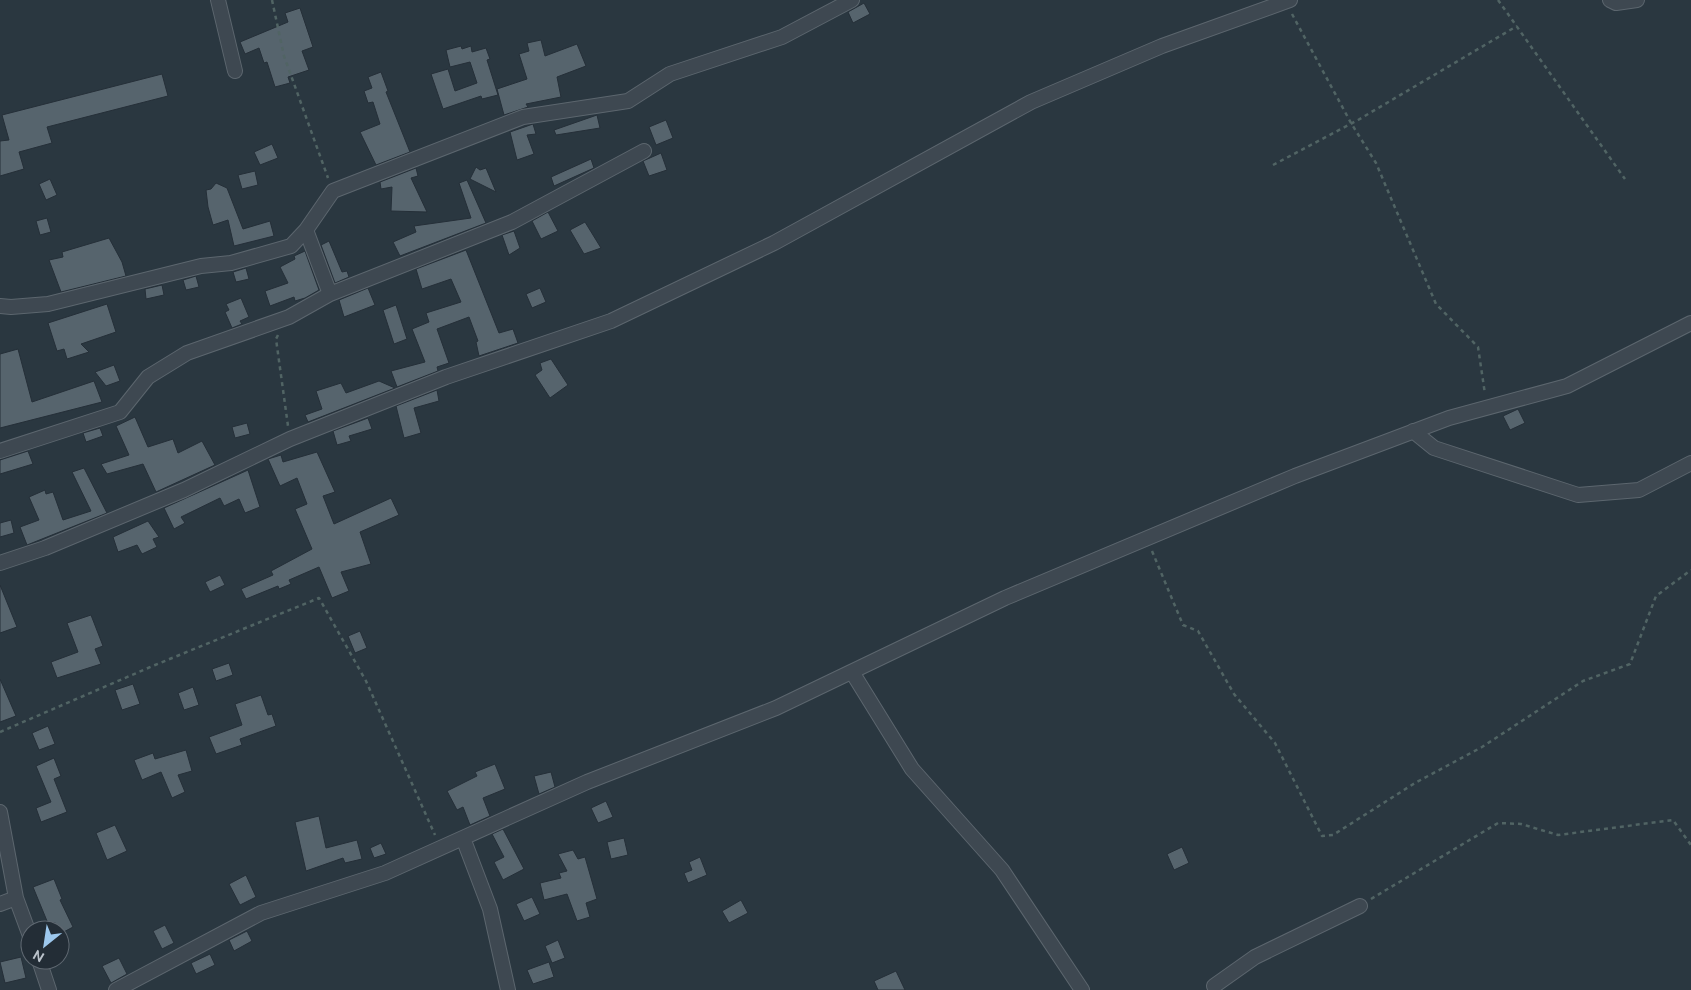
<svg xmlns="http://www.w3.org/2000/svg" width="1691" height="990" font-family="Ubuntu,sans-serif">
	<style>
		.building { fill: #56646d; stroke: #252f38 }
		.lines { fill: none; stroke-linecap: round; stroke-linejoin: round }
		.street-casing { stroke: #5c666e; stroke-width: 16 }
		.path { stroke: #516464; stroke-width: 2.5; stroke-dasharray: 4 4; stroke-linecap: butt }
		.street { stroke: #3e4851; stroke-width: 14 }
	</style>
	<rect width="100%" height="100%" fill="#2a3740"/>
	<!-- building -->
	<path class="building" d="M864 3 870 14 853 23 848 12Z
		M300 8 313 47 302 51 309 70 288 77 290 83 275 87 267 62 264 63 259 48 245 54 240 42 288 22 285 13Z
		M541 40 545 56 577 44 586 66 557 77 561 97 526 104 528 107 504 115 497 89 527 79 519 54 529 51 527 43Z
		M461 46 462 49 471 46 472 52 486 48 490 59 487 60 498 95 482 99 481 96 443 109 431 74 448 69 455 91 477 83 470 62 450 67 446 50Z
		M381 72 388 91 386 92 410 152 376 165 360 132 380 124 373 102 368 103 364 91 372 88 368 77Z
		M162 74 168 96 47 127 52 143 19 152 24 169 0 176V141L9 140 2 115Z
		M597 115 600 128 556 135 554 130Z
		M666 120 673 138 656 145 649 127Z
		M533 124 536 134 527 135 534 154 517 160 510 132Z
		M272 144 278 158 260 165 254 152Z
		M661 153 667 170 649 176 643 161Z
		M591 159 594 168 554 186 551 177Z
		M476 167 480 170 486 168 496 192 470 179Z
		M416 168 418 176 411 178 427 212 391 211 392 187 381 189 380 182Z
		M255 171 258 185 242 189 238 175Z
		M50 179 57 195 46 200 39 184Z
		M467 180 486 223 400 256 393 242 416 232 414 226 471 218 459 183Z
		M216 183 227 188 243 229 270 221 274 236 234 246 228 220 213 225 208 207 206 190 211 189Z
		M548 212 558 231 541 239 532 221Z
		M47 218 51 232 40 235 36 221Z
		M585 222 601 248 584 254 570 230Z
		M514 231 520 248 509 255 502 235Z
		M109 238 122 262 126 276 61 292 49 260 63 257 62 252Z
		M329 241 342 272 347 271 349 277 335 283 321 245Z
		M466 250 499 333 513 329 518 343 479 356 476 342 478 341 469 317 437 329 449 363 437 367 438 371 397 387 391 371 425 362 412 329 429 322 426 313 461 302 451 279 422 289 416 269Z
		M305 251 319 290 305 298 295 301 294 297 270 306 265 291 288 283 280 267 295 259 294 256Z
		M246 268 249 279 236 282 233 272Z
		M196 276 199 287 186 290 183 280Z
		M162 285 164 295 146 299 145 289Z
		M368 288 375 305 344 317 339 300Z
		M540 288 546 302 532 308 526 294Z
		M241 298 249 317 240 321 242 324 232 328 225 312 229 310 226 304Z
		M107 304 116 332 81 344 89 352 67 359 64 349 57 351 48 323Z
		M396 305 407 339 394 344 383 310Z
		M18 349 32 402 94 381 102 402 0 428V354Z
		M551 359 568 385 550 398 535 375 542 370 540 363Z
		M114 365 120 381 106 386 95 372Z
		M379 381 395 388 308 422 305 415 322 409 316 391 341 383 346 393Z
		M437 390 439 401 414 408 421 433 404 438 396 406Z
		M1518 409 1525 423 1510 430 1503 416Z
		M135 417 148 447 173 439 178 453 202 441 215 465 156 492 143 464 107 474 101 464 129 455 116 426Z
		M368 418 372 429 349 436 351 441 337 445 333 431Z
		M247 423 250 434 235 438 232 427Z
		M100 428 103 436 86 442 83 433Z
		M28 451 33 464 0 474V460Z
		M317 452 335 492 323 496 334 524 391 498 399 515 360 532 371 564 341 572 349 591 332 598 319 567 289 580 291 584 279 589 278 586 246 599 241 589 273 575 271 571 312 549 295 509 307 504 297 478 280 486 268 459 281 455 283 462Z
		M84 468 107 513 27 545 20 527 39 520 29 497 45 490 46 494 53 492 63 520 91 511 72 472Z
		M248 470 260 507 245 513 239 499 224 506 220 498 181 517 185 523 174 529 164 508Z
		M11 520 14 533 0 537V523Z
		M148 521 159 537 153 539 157 547 142 554 137 545 118 552 113 537Z
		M220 575 225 585 210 592 205 582Z
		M0 585 17 627 0 633Z
		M91 615 103 646 95 649 101 664 57 678 51 662 78 652 67 623Z
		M360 631 367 648 355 653 348 636Z
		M229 663 233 675 216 681 212 669Z
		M0 679 16 716 0 722Z
		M133 684 140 704 122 710 115 690Z
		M193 687 199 705 184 710 178 693Z
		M261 695 268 715 272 714 276 726 240 739 242 745 216 754 209 737 242 725 235 704Z
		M48 726 55 744 39 750 32 733Z
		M186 750 192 771 178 775 185 792 172 798 161 772 142 780 134 760 153 753 155 759Z
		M54 758 61 776 54 779 67 812 41 822 36 808 51 802 36 766Z
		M495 764 505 789 483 798 490 816 470 825 463 807 457 810 447 791 477 776 475 772Z
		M551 772 555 787 539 794 534 776Z
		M606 801 613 817 598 823 591 808Z
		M319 816 326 848 357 840 362 859 345 863 343 858 306 871 295 822Z
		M115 825 127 851 107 860 96 833Z
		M503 829 524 869 503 880 494 862 504 857 492 834Z
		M624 838 628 855 611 859 607 842Z
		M381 843 386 854 374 858 370 848Z
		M1182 847 1189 863 1174 870 1167 854Z
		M573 850 578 859 585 857 597 899 586 903 590 917 577 921 567 894 544 900 540 883 561 878 559 873 567 871 558 854Z
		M700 857 707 875 688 883 684 873 692 870 689 862Z
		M246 875 256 897 240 905 229 884Z
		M54 879 62 899 60 900 73 927 60 934V930H37L36 926 47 921 33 887Z
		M532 897 540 914 524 921 516 904Z
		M741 900 748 913 729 923 722 911Z
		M165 925 174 943 162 949 153 931Z
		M247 931 252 941 234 951 229 940Z
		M558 940 565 958 552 963 545 946Z
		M210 954 215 965 196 974 191 963Z
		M21 957 26 978 5 983 0 962Z
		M119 958 127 974 111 983 102 966Z
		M549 962 554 977 533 984 527 970Z
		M896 971 905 990H878L874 981Z"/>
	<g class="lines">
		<!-- street casing -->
		<g class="street-casing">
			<path id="street" d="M218 0 235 71
				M1610 0 1616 3 1637 0
				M330 294 512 222 644 151
				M0 306 11 307 48 304 201 266 231 263 291 246 306 230 333 191 523 117 628 101 670 74 782 37 852 0
				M1413 431 1434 448 1578 495 1639 490 1691 463
				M0 451 120 412 148 377 187 353 289 317 330 294 306 230
				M0 563 45 548 184 490 290 439 446 377 611 321 774 243 1031 102 1162 46 1290 0
				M852 672 912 769 1002 870 1082 990
				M0 812 16 898 30 936
				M463 838 490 909 508 990
				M0 904 16 898
				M39 960 49 990
				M1214 986 1255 957 1360 906
				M116 990 261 913 385 873 587 782 776 708 1005 598 1295 476 1449 418 1567 386 1691 323"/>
		</g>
		<!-- path -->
		<path class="path" d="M272 0 284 56 328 178
			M1498 0 1625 179
			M1292 14 1351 123 1376 163 1436 304 1478 347 1485 394
			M1273 165 1358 120 1517 26
			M278 335 276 339 288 426
			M1152 551 1183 625 1198 631 1234 694 1275 743 1322 836 1333 835 1415 783 1482 747 1583 681 1630 664 1656 596 1691 570
			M0 732 155 665 319 598 366 681 435 835
			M1371 899 1498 823 1521 824 1558 835 1673 820 1691 845"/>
		<!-- street -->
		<use href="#street" class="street"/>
	</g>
	<!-- north arrow -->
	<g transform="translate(45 945) rotate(210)"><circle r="24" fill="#232d36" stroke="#606972"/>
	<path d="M0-4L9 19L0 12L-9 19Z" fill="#9dc8ed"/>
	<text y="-8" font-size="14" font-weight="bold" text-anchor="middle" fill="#bbc3cb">N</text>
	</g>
</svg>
